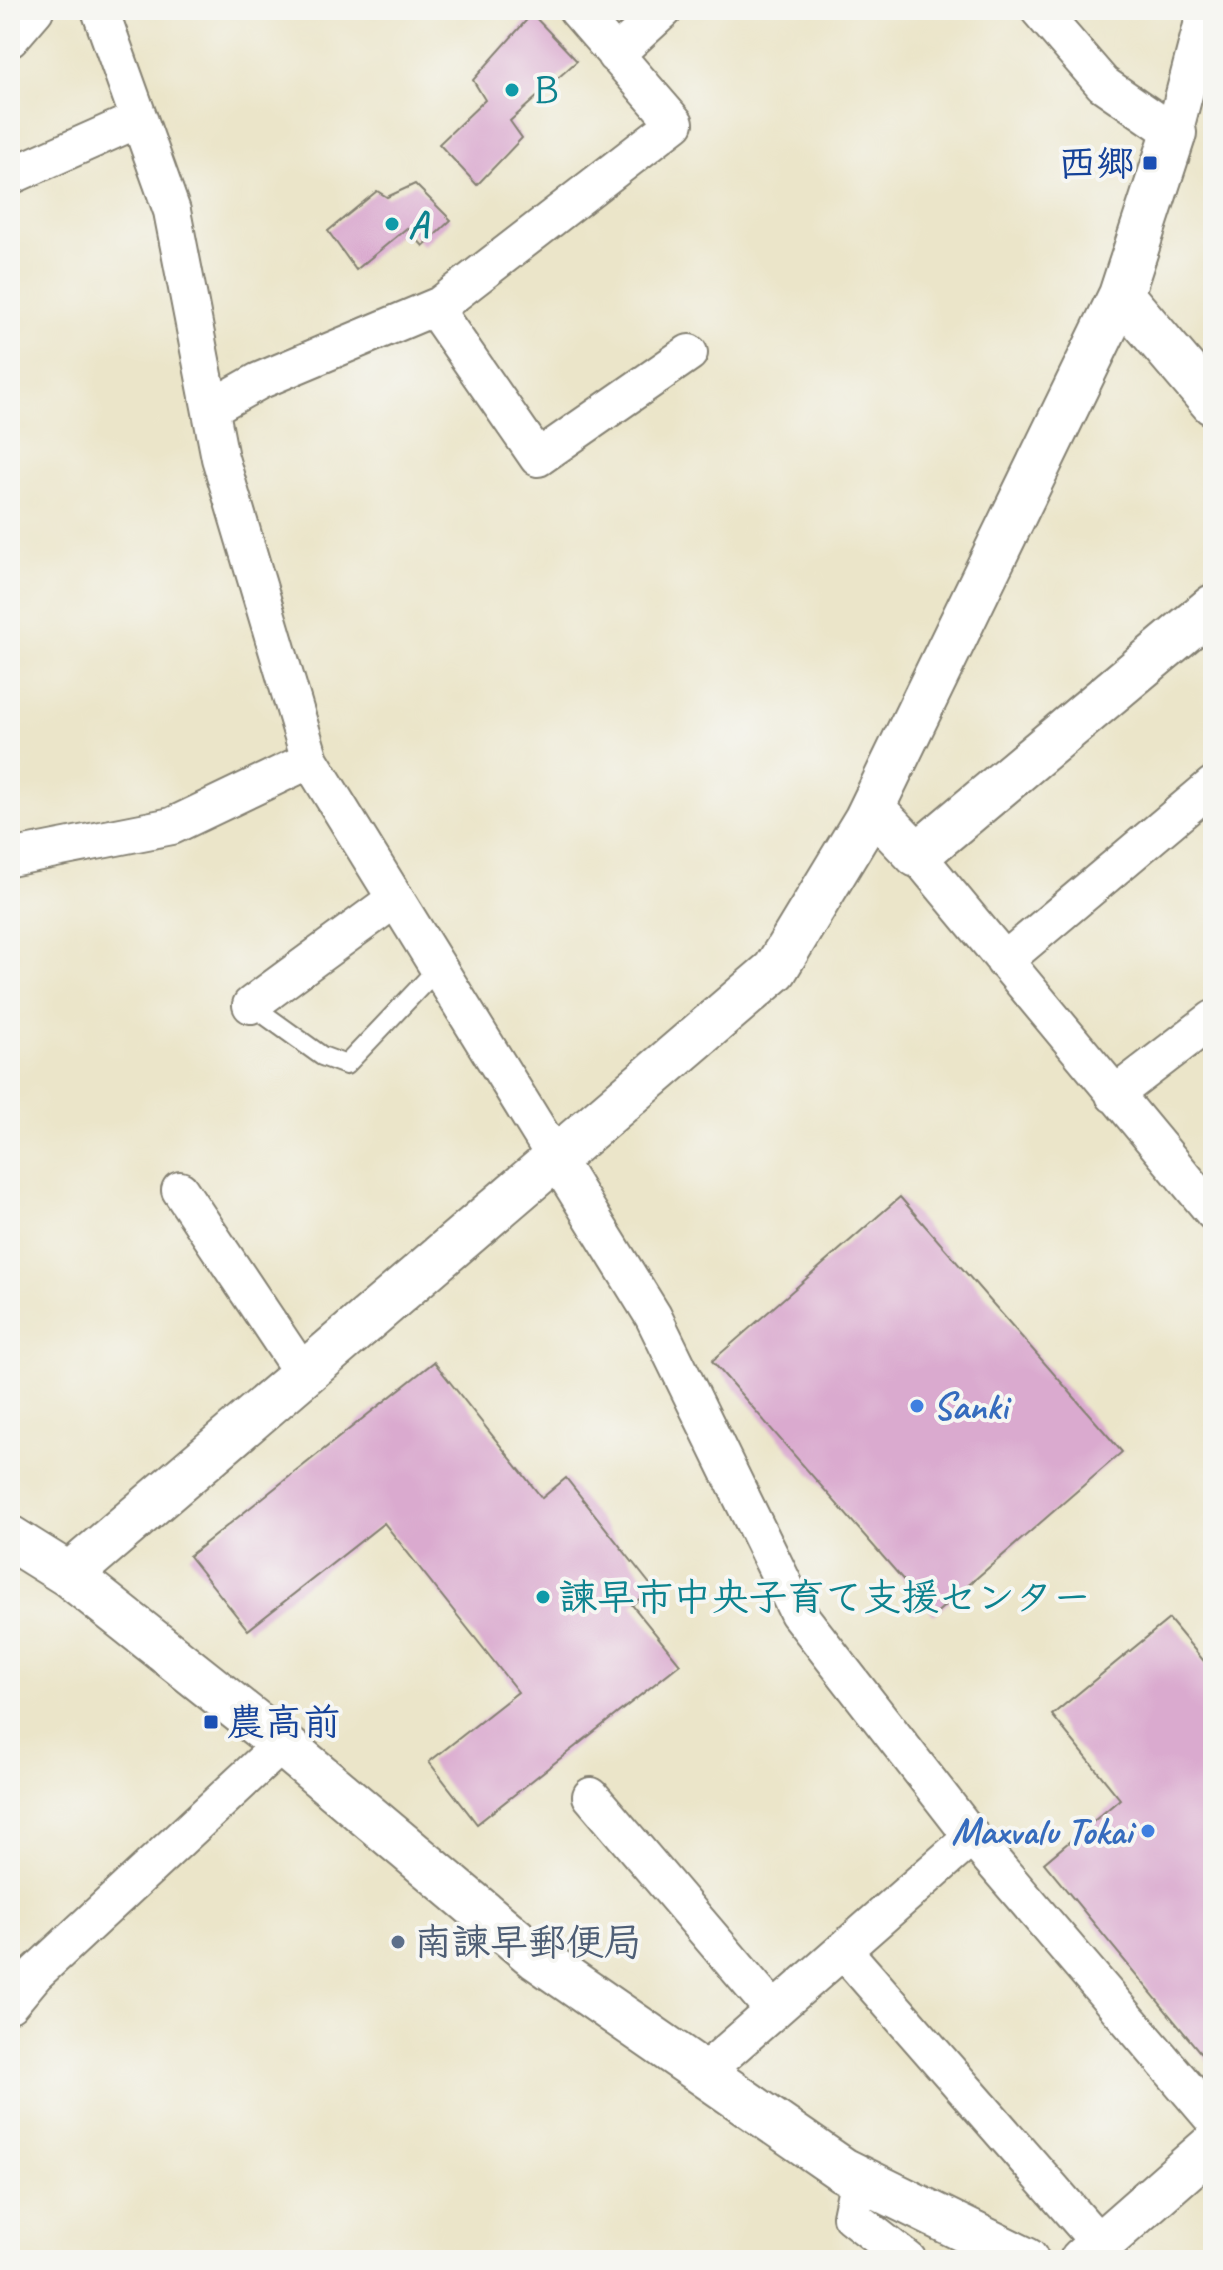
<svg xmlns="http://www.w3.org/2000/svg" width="1223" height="2270" font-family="Caveat,'Klee One',sans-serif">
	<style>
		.building { fill: #daaacf }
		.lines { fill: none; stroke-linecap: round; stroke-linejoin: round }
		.service-casing { stroke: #848072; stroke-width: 22 }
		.minor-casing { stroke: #848072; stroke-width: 40 }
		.tertiary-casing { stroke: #848072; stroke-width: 48 }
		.service { stroke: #fff; stroke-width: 18 }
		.minor { stroke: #fff; stroke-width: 36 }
		.tertiary { stroke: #fff; stroke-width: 44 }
		.culture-dot { fill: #0f9aa8; stroke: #f6f6f2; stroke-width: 3 }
		.transit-dot { fill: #1a4fb4; stroke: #f6f6f2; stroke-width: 3 }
		.shop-dot { fill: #3f7fe0; stroke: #f6f6f2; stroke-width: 3 }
		.service-dot { fill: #5c6f8a; stroke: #f6f6f2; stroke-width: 3 }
		.labels { text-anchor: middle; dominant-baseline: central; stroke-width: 8; stroke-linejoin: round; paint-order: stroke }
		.culture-label { font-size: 38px; font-weight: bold; fill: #0d838f; stroke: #f6f6f2; text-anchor: start }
		.transit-label { font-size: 38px; font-weight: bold; fill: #164399; stroke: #f6f6f2; text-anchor: end }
		.shop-label { font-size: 38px; font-weight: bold; fill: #366cbe; stroke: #f6f6f2; text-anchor: start }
		.service-label { font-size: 38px; font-weight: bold; fill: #4e5e75; stroke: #f6f6f2; text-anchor: start }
	</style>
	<rect width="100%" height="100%" fill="#f6f6f2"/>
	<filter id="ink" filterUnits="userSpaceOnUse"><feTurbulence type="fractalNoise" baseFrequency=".0125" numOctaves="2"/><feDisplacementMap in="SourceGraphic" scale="16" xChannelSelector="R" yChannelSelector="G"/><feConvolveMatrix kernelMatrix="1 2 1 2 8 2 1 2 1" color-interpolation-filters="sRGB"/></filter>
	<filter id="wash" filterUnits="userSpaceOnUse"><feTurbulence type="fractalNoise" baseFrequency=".006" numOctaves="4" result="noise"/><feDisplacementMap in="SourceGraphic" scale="32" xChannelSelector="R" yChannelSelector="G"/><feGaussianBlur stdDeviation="1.8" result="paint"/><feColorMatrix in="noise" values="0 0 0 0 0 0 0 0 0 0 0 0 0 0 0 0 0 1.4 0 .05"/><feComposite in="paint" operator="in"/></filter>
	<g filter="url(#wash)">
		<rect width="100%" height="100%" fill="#ebe5c9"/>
		<g id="blocks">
			<!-- building -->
			<path class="building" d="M532 14 577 61 510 121 522 138 477 185 439 144 485 100 473 80Z
				M415 184 451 220 423 246 407 228 356 270 328 231 377 191 387 197Z
				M900 1197 1122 1452 934 1615 712 1361Z
				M434 1362 542 1498 566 1478 653 1588 632 1605 680 1664 477 1824 429 1762 518 1692 384 1523 248 1630 189 1556Z
				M1169 1619 1213 1672V2068L1044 1863 1120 1799 1052 1715Z"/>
		</g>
	</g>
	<g filter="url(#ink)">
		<use href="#blocks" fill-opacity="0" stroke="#848072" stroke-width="2"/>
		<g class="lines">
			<!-- service casing -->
			<g class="service-casing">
				<path id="service" d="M251 1005 322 1056 346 1065 438 968"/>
			</g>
			<!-- minor casing -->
			<g class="minor-casing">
				<path id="minor" d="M100 10 172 211 220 458 310 760 653 1316 798 1613 972 1837 1213 2119
					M1039 10 1103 84 1174 133 1206 10
					M10 39 35 10
					M615 55 664 10
					M13 175 139 119
					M434 308 538 458 689 353
					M211 408 259 381 440 305 675 123 577 10
					M917 855 1213 1212
					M10 858 172 826 310 760
					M1004 961 1213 785
					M251 1005 395 899
					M1114 1095 1213 1019
					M180 1190 303 1374
					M591 1796 774 2011
					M843 1950 1100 2244
					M10 2004 36 1973 282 1744
					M703 2073 972 1837
					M859 2178 851 2216 908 2260"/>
			</g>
			<!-- tertiary casing -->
			<g class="tertiary-casing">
				<path id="tertiary" d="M1121 295 1213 403
					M872 808 917 855 1213 607
					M10 1538 69 1575 282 1744 537 1958 843 2170 1026 2260
					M69 1575 775 970 866 820 1121 295 1174 133
					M1082 2260 1213 2145"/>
			</g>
			<!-- service -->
			<use href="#service" class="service"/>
			<!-- minor -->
			<use href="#minor" class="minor"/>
			<!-- tertiary -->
			<use href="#tertiary" class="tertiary"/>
		</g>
	</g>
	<!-- markers -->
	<g class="culture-dot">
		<circle cx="512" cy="90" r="8"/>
		<circle cx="392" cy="224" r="8"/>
		<circle cx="543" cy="1597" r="8"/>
	</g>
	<g class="transit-dot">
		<rect x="1142" y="155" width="16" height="16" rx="4"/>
		<rect x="203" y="1714" width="16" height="16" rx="4"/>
	</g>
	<g class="shop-dot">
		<circle cx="917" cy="1406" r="8"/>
		<circle cx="1148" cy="1831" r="8"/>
	</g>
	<circle class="service-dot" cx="398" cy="1942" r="8"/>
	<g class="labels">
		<!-- culture labels -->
		<g class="culture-label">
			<text x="528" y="90">Ｂ</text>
			<text x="408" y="224">A</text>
			<text x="559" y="1597">諫早市中央子育て支援センター</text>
		</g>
		<!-- transit labels -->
		<g class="transit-label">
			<text x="1134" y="163">西郷</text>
			<text x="227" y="1722" text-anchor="start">農高前</text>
		</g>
		<!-- shop labels -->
		<g class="shop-label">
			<text x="933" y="1406">Sanki</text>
			<text x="1132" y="1831" text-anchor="end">Maxvalu Tokai</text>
		</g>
		<!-- service labels -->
		<g class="service-label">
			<text x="414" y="1942">南諫早郵便局</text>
		</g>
	</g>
	<!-- margin -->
	<rect width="1223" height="2270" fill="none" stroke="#f6f6f2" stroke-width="40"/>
</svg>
